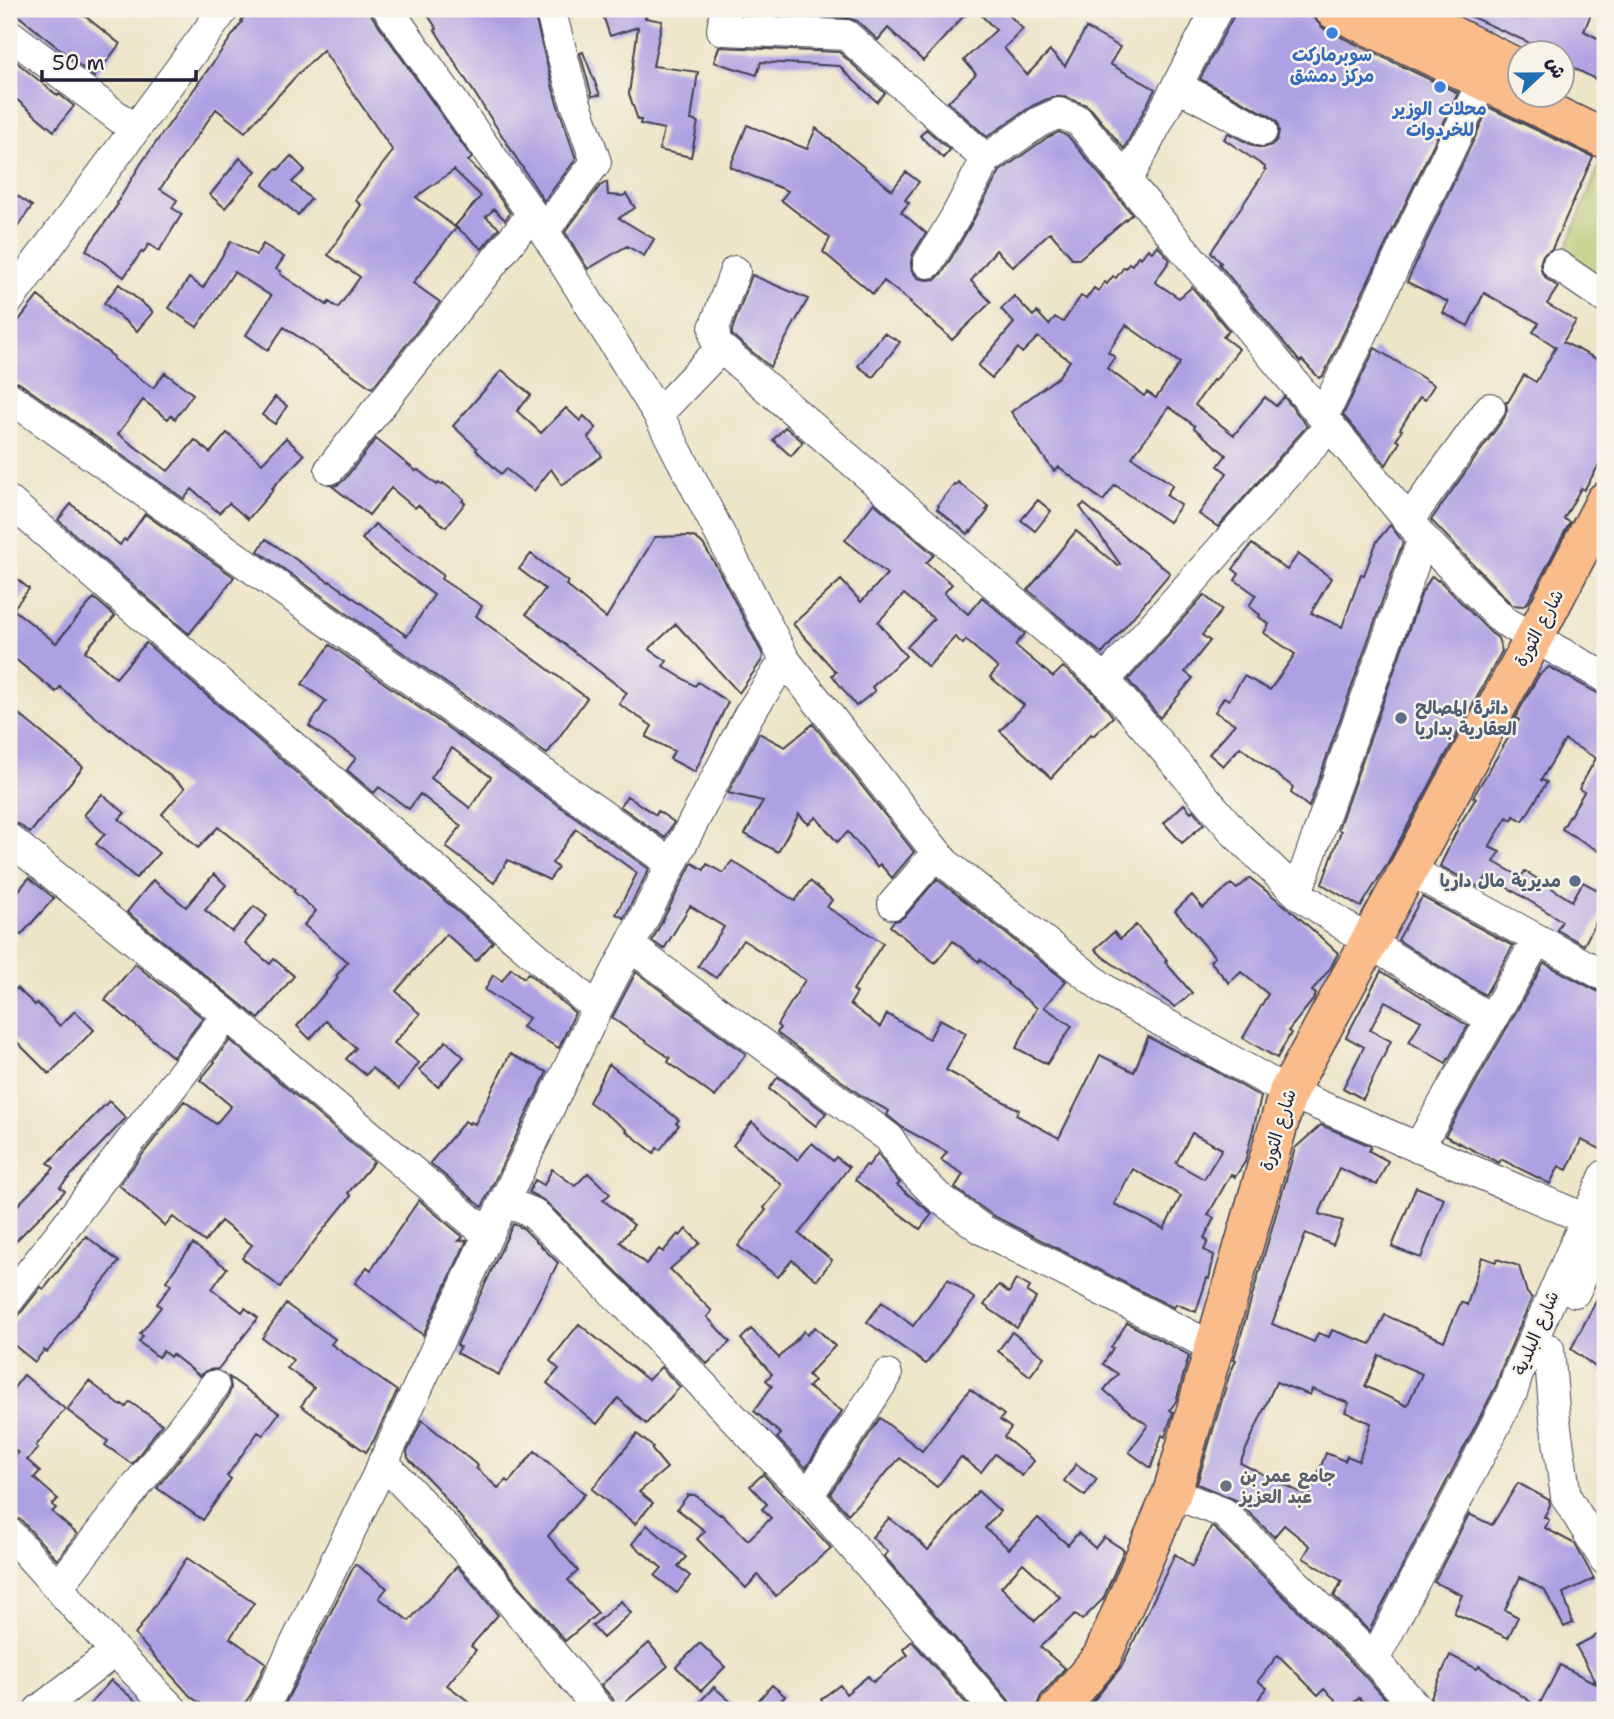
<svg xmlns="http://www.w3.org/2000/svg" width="1614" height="1719" font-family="'Shantell Sans','Playpen Sans Arabic',sans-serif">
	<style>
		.green { fill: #b1c468; stroke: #6a7352; stroke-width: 2 }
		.building { fill: #aea1e3; fill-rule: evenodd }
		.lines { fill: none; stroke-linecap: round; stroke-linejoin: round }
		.minor-casing { stroke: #403f50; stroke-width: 32 }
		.major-casing { stroke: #403f50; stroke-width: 41 }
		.minor { stroke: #fff; stroke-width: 30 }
		.major { stroke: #f9bc8a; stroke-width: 38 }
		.shop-dot { fill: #3f7fe0; stroke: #f7f3e8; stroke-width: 2.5 }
		.service-dot { fill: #5c6f8a; stroke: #f7f3e8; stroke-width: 2.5 }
		.worship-dot { fill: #6b7280; stroke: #f7f3e8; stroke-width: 2.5 }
		.labels { text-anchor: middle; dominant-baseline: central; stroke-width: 5; stroke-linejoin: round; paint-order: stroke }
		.shop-label { font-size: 18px; font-weight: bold; fill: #366cbe; stroke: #f7f3e8 }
		.street-label { font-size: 18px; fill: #22223b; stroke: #f7f3e8 }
		.service-label { font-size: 18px; font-weight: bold; fill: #4e5e75; stroke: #f7f3e8; text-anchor: start }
		.worship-label { font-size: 18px; font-weight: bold; fill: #5b616d; stroke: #f7f3e8; text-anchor: start }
	</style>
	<rect width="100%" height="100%" fill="#f7f3e8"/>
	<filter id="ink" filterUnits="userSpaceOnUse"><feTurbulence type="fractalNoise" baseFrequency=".0143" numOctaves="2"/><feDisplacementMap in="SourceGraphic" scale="14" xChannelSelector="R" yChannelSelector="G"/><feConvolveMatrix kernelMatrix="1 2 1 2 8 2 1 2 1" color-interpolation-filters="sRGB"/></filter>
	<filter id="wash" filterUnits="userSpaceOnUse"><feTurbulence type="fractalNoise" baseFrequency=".00686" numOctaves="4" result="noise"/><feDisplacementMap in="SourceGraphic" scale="28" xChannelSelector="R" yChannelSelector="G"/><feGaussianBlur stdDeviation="1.57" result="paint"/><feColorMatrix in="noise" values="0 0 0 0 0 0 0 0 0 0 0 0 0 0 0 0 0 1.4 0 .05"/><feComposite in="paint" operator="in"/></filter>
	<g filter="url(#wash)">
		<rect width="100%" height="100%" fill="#ede5c8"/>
		<!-- green -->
		<path class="green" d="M1601 161 1605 163V289L1565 255 1566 248Z"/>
		<g id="blocks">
			<!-- building -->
			<path class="building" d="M10 9H76L120 44 94 77Z
				M249 9H367L472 158 468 161 488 181 510 213 505 220 494 209 486 217 499 228 482 249 455 226 481 196 454 170 416 197 456 228 413 283 440 302 372 388 284 327 268 350 246 335 271 296 234 272 197 327 169 308 189 278 203 288 231 241 256 255 263 244 284 257 276 269 281 272 280 274 327 305 329 302 338 308 360 277 328 255 361 205 355 200 393 151 323 50 297 75 245 132 216 109 160 189 177 200 172 208 182 214 159 251 149 244 143 253 142 251 124 277 86 250 118 204 117 203 142 162 242 22 241 21Z
				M424 9H533L556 100 576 159 544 201 461 72 435 30 437 29Z
				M601 9H647L645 18 662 21 653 66 698 72 691 120 698 122 691 157 659 150 664 129 640 124 641 120H638L629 94 638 27 610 36Z
				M742 9 791 12V15L742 13Z
				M828 9H970L923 61 888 28 878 40 857 21 847 18 827 17Z
				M975 9H1003L1023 29 1004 48 1027 75 1050 51 1065 66 1086 28 1120 47 1110 64 1155 89 1124 149 1092 110 1086 105 1065 97H1052L1032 106 987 137 948 102 976 74 964 60 996 30Z
				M1234 9H1296L1314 18 1324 29 1458 93 1323 376 1319 378 1302 360 1300 362 1219 264 1221 263 1211 252 1266 170 1264 169 1265 167 1224 139 1228 133 1254 146 1263 148 1272 145 1277 140 1279 131 1277 122 1270 116 1200 79 1233 17Z
				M1454 9H1593L1584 31 1605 42V84L1562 62V52H1550Z
				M719 47 839 52 885 93 877 102 846 73 840 66 761 62 757 75 714 62Z
				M583 52 600 95 592 96 580 53Z
				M9 56 58 96 59 94 74 106 54 131 9 93Z
				M1490 108 1593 157 1552 249 1543 255 1540 264 1542 273 1547 279 1558 287 1547 304 1576 321 1563 342 1605 363V455L1584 490 1581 488 1564 519 1570 522 1528 602 1523 606 1512 605 1431 520 1504 418 1507 410 1506 402H1508L1524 375 1536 382 1556 347 1533 332 1539 323 1484 293 1468 326 1443 313 1448 302 1407 282 1488 109Z
				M747 125 807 149 816 128 892 190 906 172 919 182 905 200 909 203 901 212 926 233 913 254 911 263 912 271 918 278 927 280 936 279 943 272 970 226 1000 171 1048 137 1059 132 1068 136 1132 214 1079 259H1073L1050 232 1013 267 996 250 971 281 991 302 952 340 942 330 910 303 911 302 884 281 873 294 823 252 830 238 781 200 788 191 730 167Z
				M926 129 950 150 943 158 920 136Z
				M291 156 305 170 292 182 311 199 298 215 263 185 276 169 278 170Z
				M240 158 256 171 225 208 210 195Z
				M607 182 608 195 623 196 626 194 635 208 619 218 654 239 644 256 627 246 588 269 565 232 600 186Z
				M9 190 32 206 9 239Z
				M1157 245 1170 260 1155 282 1179 298 1192 287 1229 331 1223 337 1239 349 1215 381 1213 380 1195 405 1234 435 1265 397 1276 406 1284 397 1307 426 1218 527 1199 514 1227 473 1218 466 1226 455 1194 428 1195 426 1169 407 1132 457 1173 485 1166 495 1181 505 1169 522 1115 485 1103 501 1059 467 1054 471 1011 412 1058 377 1070 361 1038 337 1022 353 1018 348 992 378 978 366 1014 323 1001 309 1014 296 1033 316 1037 312 1049 325 1055 317 1063 322 1081 296 1086 299 1094 288 1098 291 1105 282 1107 284 1113 276 1116 278 1124 267 1126 268 1129 263 1132 265 1138 256 1141 258 1148 249 1152 252ZM1126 325 1180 363 1156 398 1147 392 1144 396 1107 368 1115 357 1108 352Z
				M752 275 808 299 770 367 732 335V330Z
				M119 284 153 312 137 331 104 303Z
				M38 296 114 357 113 359 153 388 165 373 193 394 175 419 171 415 168 419 143 400 118 434 168 471 195 440 210 453 227 433 262 463 286 438 304 455 272 488 274 489 248 519 229 503 219 513 192 489 184 499 19 383 9 380V333Z
				M884 333 900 342 873 377 858 366Z
				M1375 348 1434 385 1425 400 1420 397 1400 429 1402 430 1396 440 1400 442 1386 465 1343 415Z
				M502 370 531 395 517 411 541 433 566 408 580 421 584 416 596 428 588 437 602 456 562 485 551 469 534 491 506 469 501 474 476 450 477 448 453 426Z
				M275 397 287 406 275 424 262 415Z
				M785 427 803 442 791 456 773 440Z
				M376 439 416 471 418 470 437 485 438 483 442 485 443 483 464 499 462 501 465 503 446 527 418 505 415 508 391 488 369 515 332 486 337 485 344 480Z
				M958 482 989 507 986 510 988 511 971 532 970 531 968 534 937 509 939 506 938 505 954 484 956 485Z
				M1038 500 1051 511 1035 531 1021 520Z
				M874 503 934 555 926 563 952 584 944 593 968 614 982 597 1025 634 1015 645 1053 677 1063 667 1093 692 1113 717 1093 736 1091 734 1051 778 1000 731 1024 705 990 677 998 668 966 640 963 644 955 637 928 667 907 647 934 619 904 594 878 622 906 656 872 687 875 691 856 706 832 675 836 672 793 624 841 580 861 602 887 574 845 540Z
				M71 504 120 545 124 539 126 541 145 514 234 577 216 601 189 634 58 520Z
				M1084 504 1170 573 1102 654 1028 590 1076 531 1118 566 1120 564 1080 507Z
				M375 524 387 534 443 575 441 579 482 606 476 616 587 698 547 754 258 551 266 539 329 582 330 581 407 636 434 595 376 552 362 539Z
				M1390 525 1403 542 1309 807 1291 793 1293 787 1240 747 1223 766 1209 754 1235 724 1215 712 1224 697 1229 700 1244 676 1270 690 1295 654 1264 633 1269 624 1259 617 1260 615 1249 606 1256 595 1235 580 1239 574 1233 569 1252 544 1287 570 1298 554 1331 578 1311 613 1342 627 1361 574 1364 575 1377 541Z
				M689 536 696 538 703 544 718 569 763 655 762 660 739 693 676 624 649 649 667 661 663 666 695 686 698 682 728 702 695 772 670 759 674 751 646 737 652 726 619 704 627 693 526 614 545 589 519 569 531 554 568 582 566 585 606 618 655 537Z
				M9 572 29 589 13 609 56 643 94 598 115 616 85 651 116 678 146 643 493 942 476 961 446 934 396 991 420 1014 394 1043 419 1063 399 1089 372 1068 366 1075 346 1059 356 1048 326 1021 310 1039 297 1026 338 978 336 976 348 962 304 925 316 911 293 891 295 889 218 827 198 848 162 814 185 788 111 729 110 730 60 687 56 692 9 654Z
				M1432 576 1438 581 1439 580 1491 633 1498 638 1502 651 1387 864 1361 907 1322 884 1341 831 1338 829 1422 592Z
				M1204 595 1222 610 1202 635 1210 641 1185 672 1193 678 1160 718 1128 680Z
				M330 645 649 869 624 918 616 914 637 873 576 829 552 863 558 868 549 880 508 860 494 883 446 847 461 826 420 794 409 809 379 787 374 793 347 770 356 758 309 726 326 701 302 684ZM452 748 491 777 470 808 431 778Z
				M1549 667 1605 697V855L1562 829 1584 792 1579 789 1596 758 1565 740 1541 780 1547 782 1523 821 1514 816 1512 820 1507 817 1489 847 1500 852 1494 862 1521 877 1525 871 1572 901 1583 882 1605 894V905L1584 945 1557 930 1562 921 1515 892 1487 876 1480 888 1440 866 1460 824 1476 798 1473 797 1519 720 1515 718 1539 675Z
				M9 706 83 767 30 833 20 825 9 820Z
				M813 724 914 852 892 878 880 864 877 867 848 832 837 842 816 817 808 824 799 814 778 852 745 834 763 801 728 793 759 733 785 747Z
				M102 794 125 813 119 819 159 853 136 878 96 844 105 834 84 815Z
				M627 796 656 815 658 811 674 822 665 838 620 806Z
				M1184 804 1191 812 1193 810 1204 824 1182 843 1164 823Z
				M732 861 795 901 810 881 832 900 827 907 883 943 853 990 857 993 850 1004 880 1027 887 1014 929 1039 940 1019 966 1033 946 1070 1019 1110 1016 1115 1059 1138 1100 1055 1134 1072 1148 1037 1208 1067 1261 1097 1245 1162 1235 1177 1231 1174 1208 1215 1214 1218 1204 1238 1208 1241 1204 1250 1214 1255 1209 1279 1207 1278 1196 1312 1176 1304 1174 1308 992 1215 955 1188 963 1174 941 1160 947 1152 903 1128 887 1115 889 1111 863 1097 777 1033 780 1028 777 1025 805 980 743 940 716 978 698 966 724 927 690 906 664 949 652 941 692 863 704 870 707 864 723 873ZM1192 1133 1222 1149 1204 1179 1176 1163ZM1133 1169 1181 1196 1164 1229 1114 1204Z
				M214 874 226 885 205 910 232 932 254 906 267 916 245 943 270 964 274 959 294 976 259 1019 127 912 153 880 186 907Z
				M29 878 54 898 21 935 9 924V882L19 890Z
				M1250 878 1294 913 1338 953 1331 967 1312 991 1316 994 1313 1000 1288 1031 1291 1033 1277 1058 1243 1038 1268 994 1241 972 1229 983 1210 961 1215 957 1175 911 1192 895 1203 908 1231 884 1237 889Z
				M937 879 1066 981 1044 1007 1072 1026 1047 1064 1016 1048 1037 1008 1007 984 1008 983 980 959 979 962 953 941 935 963 890 926 894 921 899 920 906 915Z
				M1422 897 1513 946 1485 995 1398 940Z
				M1136 925 1167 960 1165 962 1192 993 1175 1007 1103 957 1095 949 1114 932 1120 939Z
				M1544 963 1597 991 1605 993V1151L1581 1140 1567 1170 1559 1166 1550 1184 1501 1159 1499 1163 1445 1136Z
				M135 964 203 1018 173 1057 105 1000Z
				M511 968 524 978 528 973 575 1013 559 1048 522 1027 529 1018 485 990 493 975 502 981Z
				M1381 971 1468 1026 1446 1063 1409 1042 1421 1021 1385 1001 1370 1030 1391 1041 1363 1099 1343 1088 1364 1047 1346 1037Z
				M636 972 746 1054 715 1097 668 1062 670 1058 612 1018Z
				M17 988 35 1005 37 1003 60 1026 75 1011 94 1030 49 1074 9 1034V997Z
				M230 1040 374 1162 348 1193 351 1196 319 1235 280 1287 242 1258 252 1245 221 1221 205 1242 173 1217 165 1226 119 1185 184 1101 216 1124 231 1106 200 1080 215 1062 214 1061Z
				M446 1041 464 1057 438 1087 419 1070Z
				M510 1054 547 1072 482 1207 430 1163 465 1121 469 1124 470 1122 475 1124Z
				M609 1064 679 1120 676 1123 679 1125 660 1150 657 1148 654 1153 626 1131 627 1130 589 1102Z
				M778 1077 826 1113 816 1126 769 1089Z
				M109 1101 126 1118 60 1187 65 1191 9 1248V1214L54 1168 48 1163Z
				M752 1122 798 1160 812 1143 833 1161 836 1157 849 1167 799 1234 832 1260 817 1280 792 1260 778 1277 738 1246 766 1210 764 1208 782 1185 733 1145Z
				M1321 1125 1371 1146 1369 1151 1388 1161 1377 1185 1339 1168 1319 1214 1343 1221 1333 1245 1306 1233 1272 1324 1314 1342 1318 1333 1329 1337 1332 1330 1371 1344 1385 1315 1444 1341 1461 1302 1467 1305 1482 1257 1496 1262 1497 1259 1519 1266 1527 1293 1532 1298 1502 1367 1496 1386 1369 1631 1334 1596 1342 1581 1303 1558 1310 1546 1284 1525 1274 1537 1236 1500 1197 1484 1229 1376 1236 1360 1234 1359 1294 1152 1295 1148ZM1379 1355 1422 1374 1407 1406 1365 1386ZM1276 1382 1310 1395 1312 1389 1349 1403 1345 1412 1371 1423 1359 1461 1347 1456 1345 1461 1326 1453 1309 1497 1240 1463Z
				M878 1153 890 1172 900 1183 897 1185 932 1214 920 1229 855 1180 866 1165 868 1166Z
				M552 1169 575 1186 588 1173 610 1194 603 1200 634 1225 620 1242 646 1264 659 1249 663 1252 678 1234 680 1236 686 1229 700 1243 670 1269 712 1311 707 1317 730 1342 707 1364 640 1295 545 1201 529 1192 535 1180 544 1185Z
				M1416 1187 1444 1198 1421 1258 1392 1247Z
				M419 1200 463 1237 459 1241 467 1240 423 1335 355 1283 367 1267 371 1270Z
				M513 1224 523 1228 558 1263 499 1375 457 1353 460 1347 457 1345Z
				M86 1236 119 1262 47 1352 44 1350 35 1362 9 1341V1328L41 1287 44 1289Z
				M193 1244 227 1268 212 1289 242 1312 245 1308 258 1318 218 1369 208 1370 200 1376 172 1354 170 1357 163 1351 158 1357 139 1342 143 1336 140 1334 161 1307 157 1304 171 1285 166 1281Z
				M948 1279 975 1299 926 1364 867 1322 882 1302 913 1326Z
				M1016 1279 1030 1287 1027 1292 1036 1298 1017 1328 984 1305 999 1285 1009 1293Z
				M1605 1284V1374L1571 1349Z
				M286 1304 335 1339 331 1344 397 1391 374 1440 366 1452 301 1406 314 1388 287 1368 293 1360 262 1338Z
				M1127 1323 1189 1355 1176 1401 1170 1410 1173 1412 1165 1437 1162 1435 1151 1468 1129 1452 1148 1425 1132 1414 1104 1390 1118 1374 1103 1364 1113 1348 1111 1347Z
				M579 1324 648 1380 661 1367 680 1387 646 1424 618 1398 597 1424 547 1383 559 1369 550 1361Z
				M815 1327 835 1346 808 1375 814 1381 808 1387 842 1411 806 1468 777 1438 781 1434 754 1411 772 1386 766 1380 772 1374 741 1339 751 1329 779 1358 804 1331 807 1335Z
				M1012 1332 1044 1357 1030 1376 998 1351Z
				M24 1375 65 1409 36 1446 38 1448 27 1460 40 1471 34 1478 58 1499 52 1505 56 1508 52 1512 77 1534 57 1560 22 1521 15 1517 9 1516V1464L18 1453 9 1444V1394Z
				M229 1377 279 1413 263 1435 258 1432 227 1476 231 1479 203 1520 157 1488 228 1397 231 1388Z
				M89 1381 121 1406 122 1404 126 1407 130 1402 162 1424 132 1464 105 1445 108 1441 67 1410Z
				M970 1389 1004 1415 1000 1420 1011 1428 1004 1437 1034 1461 1022 1476 995 1454 981 1472 961 1457 937 1487 900 1458 848 1514 830 1494 880 1418 922 1451Z
				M422 1420 478 1466 476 1468 498 1488 506 1480 509 1482 535 1451 585 1494 548 1536 578 1571 568 1580 598 1613 565 1641 499 1561 481 1541 482 1540 466 1524 437 1488 408 1458 407 1452Z
				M637 1434 653 1447 652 1450 667 1468 639 1492 653 1503 635 1524 592 1489Z
				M1076 1464 1097 1479 1085 1496 1064 1481Z
				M763 1474 831 1548 776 1596 758 1575 746 1588 697 1539 705 1531 677 1509 688 1495H695L720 1515 721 1514 748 1540 771 1518 762 1509 767 1504 750 1486Z
				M1518 1483 1549 1500 1550 1505 1544 1517 1549 1520 1545 1528 1575 1544 1594 1579 1563 1593 1573 1623 1564 1627 1545 1591 1520 1577 1505 1610 1518 1617 1508 1638 1454 1613 1462 1595 1434 1582 1469 1514 1492 1525Z
				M978 1491 1000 1511 985 1528 1009 1549 1038 1518 1068 1545 1078 1533 1095 1548 1104 1537 1124 1550 1103 1599 1082 1620 1075 1614 1040 1647 1065 1668 1041 1696 1035 1710H1012V1706L1008 1699 884 1556 888 1552 872 1537 889 1518 907 1532 908 1531 928 1550ZM1023 1563 1060 1597 1035 1621 1001 1587Z
				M647 1525 686 1557 678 1566 690 1576 677 1593 655 1576 662 1568 632 1544Z
				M1211 1527 1214 1528 1361 1672 1396 1710H1371L1359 1698 1346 1710 1324 1689 1318 1695 1278 1655 1258 1681 1267 1688 1250 1710H1086L1122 1666 1175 1554 1192 1567Z
				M187 1558 254 1603 230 1638 266 1663 252 1693 240 1710H210L191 1697 135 1635Z
				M355 1564 387 1588 379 1598 409 1621 457 1566 473 1584 498 1615 471 1646 476 1650 447 1685 480 1710H282Z
				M621 1601 631 1613 603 1638 592 1626Z
				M1605 1631V1710H1436V1706L1431 1697 1450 1655 1477 1669 1479 1666 1538 1707 1560 1665 1597 1684 1576 1646Z
				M912 1641 972 1710H825L828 1708 821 1699 840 1685 846 1694 868 1676 873 1682 908 1655 903 1649Z
				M649 1643 668 1666 616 1710 613 1699 601 1685Z
				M700 1643 725 1667 701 1691 676 1667Z
				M111 1680 146 1710H85Z
				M772 1685 785 1696 773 1710H750Z
				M714 1687 740 1710H692Z"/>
		</g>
	</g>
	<g filter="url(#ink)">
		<use href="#blocks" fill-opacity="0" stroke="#403f50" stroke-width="2"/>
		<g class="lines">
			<!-- minor casing -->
			<g class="minor-casing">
				<path id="minor" d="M388 9 544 231 658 414 785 660 945 863 1107 991 1288 1092 1605 1227
					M725 9 722 30 846 35 986 159 1039 122 1059 113 1079 121 1127 181 1423 538 1504 621 1605 677
					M9 34 134 129
					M1177 86 1262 131
					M1127 181 1217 9
					M544 231 596 162 573 95 550 9
					M928 263 955 218 986 159
					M1557 265 1605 298
					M9 300 224 9
					M717 353 714 328 735 271
					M9 397 672 864
					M658 414 721 348 1105 680 1235 833 1297 893 1370 943 1492 1020
					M1323 417 1491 63
					M330 469 532 214
					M9 501 597 1009
					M1408 521 1490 408
					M1105 680 1330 426
					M9 839 227 1015 488 1235
					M1408 869 1605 976
					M1297 893 1423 538
					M893 904 937 853
					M630 946 889 1138 905 1163 937 1196 983 1230 1215 1348
					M1418 1148 1537 940
					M504 1201 533 1213 628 1307 816 1504 995 1710
					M1575 1292 1605 1226
					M9 1300 227 1015
					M1549 1349 1555 1420 1566 1497 1605 1560
					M383 1462 486 1572 599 1710
					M1172 1493 1224 1513 1374 1660 1419 1710
					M808 1496 887 1375
					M9 1533 115 1651 173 1710
					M58 1587 214 1386
					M1374 1660 1512 1393 1518 1374 1605 1175
					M39 1710 115 1651
					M263 1710 378 1474 488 1235 597 1009 748 716 785 660"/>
			</g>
			<!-- major casing -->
			<g class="major-casing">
				<path id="major" d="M1333 9 1605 139
					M1399 9 1520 69
					M1058 1710 1102 1657 1172 1493 1288 1092 1534 638 1605 501"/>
			</g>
			<!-- minor -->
			<use href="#minor" class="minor"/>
			<!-- major -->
			<use href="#major" class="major"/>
		</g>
	</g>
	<!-- markers -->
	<g class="shop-dot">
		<circle cx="1332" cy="33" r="7"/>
		<circle cx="1440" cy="87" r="7"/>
	</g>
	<g class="service-dot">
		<circle cx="1401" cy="718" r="7"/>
		<circle cx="1575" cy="881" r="7"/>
	</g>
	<circle class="worship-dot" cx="1226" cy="1486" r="7"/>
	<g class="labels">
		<!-- shop labels -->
		<g class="shop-label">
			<text x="1332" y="55">سوبرماركت<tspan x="1332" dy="21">مركز دمشق</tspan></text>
			<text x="1440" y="109">محلات الوزير<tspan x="1440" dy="21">للخردوات</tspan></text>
		</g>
		<!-- street labels -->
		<g class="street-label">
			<text transform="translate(1539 628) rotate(-62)">شارع الثورة</text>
			<text transform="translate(1278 1130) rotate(-73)">شارع الثورة</text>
			<text transform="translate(1536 1333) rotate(-67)">شارع البلدية</text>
		</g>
		<!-- service labels -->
		<g class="service-label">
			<text x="1415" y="708">دائرة المصالح<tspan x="1415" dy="21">العقارية بداريا</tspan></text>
			<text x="1561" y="881" text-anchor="end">مديرية مال داريا</text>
		</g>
		<!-- worship labels -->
		<g class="worship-label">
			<text x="1240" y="1476">جامع عمر بن<tspan x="1240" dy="21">عبد العزيز</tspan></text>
		</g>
	</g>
	<!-- margin -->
	<rect width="1614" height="1719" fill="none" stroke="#f7f3e8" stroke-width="35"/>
	<!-- north arrow -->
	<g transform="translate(1541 74) rotate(68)"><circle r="33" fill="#f7f3e8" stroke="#a29fa3" stroke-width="2"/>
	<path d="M0-5L12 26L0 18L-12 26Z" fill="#1f6fb2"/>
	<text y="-10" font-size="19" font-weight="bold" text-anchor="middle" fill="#22223b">ش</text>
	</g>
	<!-- scale -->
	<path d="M42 70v10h154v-10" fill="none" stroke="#22223b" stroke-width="3.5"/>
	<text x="52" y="70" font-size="21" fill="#22223b" stroke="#f7f3e8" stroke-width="5" paint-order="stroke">50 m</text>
</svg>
